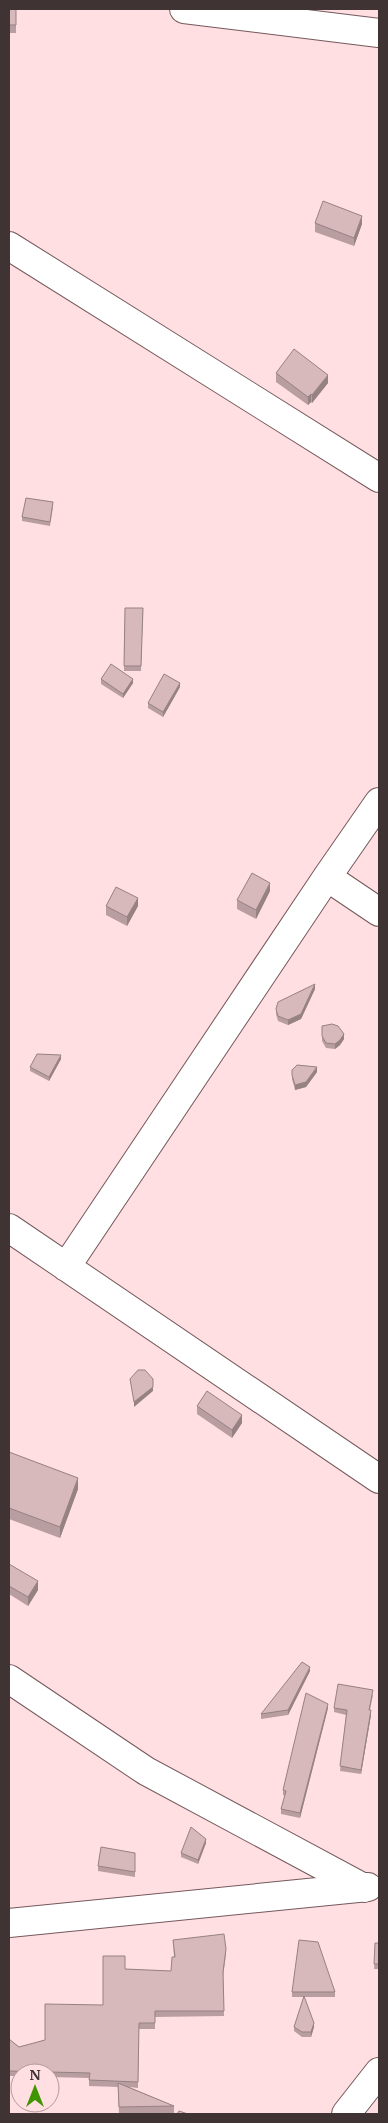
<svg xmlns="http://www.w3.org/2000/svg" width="388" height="2123" font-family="Merriweather,serif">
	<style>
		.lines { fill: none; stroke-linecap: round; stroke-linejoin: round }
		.minor-casing { stroke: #74595c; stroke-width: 30 }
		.minor { stroke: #fff; stroke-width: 28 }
		.wall { fill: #b99ea1 }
		.shaded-wall { fill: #968183 }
		.building { fill: #d7b8bb; stroke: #968183 }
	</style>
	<rect width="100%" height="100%" fill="#ffdfe2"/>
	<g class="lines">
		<!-- minor casing -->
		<g class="minor-casing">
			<path id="minor" d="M184 9 379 33
				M9 246 379 478
				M327 877 379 912
				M9 1228 379 1479
				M66 1267 327 877 379 802
				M9 1679 146 1771 364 1888
				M9 1923 368 1887
				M346 2114 379 2072"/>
		</g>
		<!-- minor -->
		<use href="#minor" class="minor"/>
	</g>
	<!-- wall -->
	<path class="wall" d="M9 9H16V33H9Z
		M315 223 362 224 354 246 315 232Z
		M276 373 328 383 312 403 311 402 308 405 276 382Z
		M53 507 50 526 22 521V517Z
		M125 608H143L141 671H124Z
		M101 679 133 683 123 698 101 684Z
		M180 687 163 717 148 708V703Z
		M270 891 256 919 237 909V900Z
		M106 906H138L127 926 106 915Z
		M315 989 301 1019 288 1025 278 1021 276 1014V1009Z
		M322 1026 344 1039 340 1045 335 1049 326 1048 322 1041Z
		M61 1059 49 1081 30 1071V1067Z
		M317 1072 306 1087 295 1090 292 1079V1075Z
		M197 1406 242 1423 232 1438 197 1414Z
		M9 1452 78 1489 60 1538 9 1519Z
		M9 1564 38 1590 28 1606 9 1594Z
		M310 1671 288 1715 261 1719V1714Z
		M373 1695 370 1710 371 1715 361 1774 340 1771 346 1715 334 1712V1708Z
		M328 1708 300 1818 281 1814V1809L285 1796 283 1795V1790Z
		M206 1843 198 1864 181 1857V1853Z
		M135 1853V1877L98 1871V1866Z
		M173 1940 226 1954 223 1977 224 2016 155 2017V2029H139L138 2088 129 2087 174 2106V2113L119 2114 118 2087 89 2086V2078L50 2077V2073H20V2076H9V2039L19 2047 45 2040 103 2005 125 1969 171 1971 174 1957Z
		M375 1943H379V1969H374Z
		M292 1992H335V1997H304L314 2027 311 2037H302L294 2031V2027L304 1997H292Z"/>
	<!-- shaded-wall -->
	<path class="shaded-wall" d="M362 216V224L354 246V238Z
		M328 375V383L312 403V395Z
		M311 394V402L308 405V397Z
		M133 679V683L123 698V694Z
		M180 683V687L163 717V712Z
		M270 883V891L256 919V910Z
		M138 898V906L127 926V917Z
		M315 984V989L301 1019 288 1025V1020Z
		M344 1034V1039L340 1045 335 1049V1044Z
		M61 1055V1059L49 1081V1077Z
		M317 1067V1072L306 1087 295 1090V1085Z
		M153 1379V1391L134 1407V1402Z
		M242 1415V1423L232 1438V1430Z
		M78 1478V1489L60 1538V1527Z
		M38 1581V1590L28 1606V1597Z
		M310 1667V1671L288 1715V1710Z
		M328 1704V1708L300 1818V1813Z
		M371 1710V1715L361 1774V1770Z
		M206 1839V1843L198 1864V1860Z
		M314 2023V2027L311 2037V2032Z"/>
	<!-- building -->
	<path class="building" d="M9 9H16V25H9Z
		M323 201 362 216 354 238 315 223Z
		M294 349 328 375 312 395 311 394 308 397 276 373Z
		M26 498 53 502 50 522 22 517Z
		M125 608H143L141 666H124Z
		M111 664 133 679 123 694 101 679Z
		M164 674 180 683 163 712 148 703Z
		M252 873 270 883 256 910 237 900Z
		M116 887 138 898 127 917 106 906Z
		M315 984 301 1014 288 1020 278 1016 276 1009 278 1002Z
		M332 1024 338 1026 344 1034 340 1040 335 1044 326 1043 322 1036V1026Z
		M37 1054 61 1055 49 1077 30 1067Z
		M297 1065 317 1067 306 1082 295 1085 292 1075V1070Z
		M138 1370H145L153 1379V1387L134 1402 130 1379Z
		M207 1391 242 1415 232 1430 197 1406Z
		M9 1452 78 1478 60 1527 9 1508Z
		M9 1564 38 1581 28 1597 9 1586Z
		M302 1662 310 1667 288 1710 261 1714Z
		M338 1684 373 1690 369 1710H371L361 1770 340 1766 347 1710 334 1708Z
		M306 1693 328 1704 300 1813 281 1809 286 1791 283 1790Z
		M191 1827 206 1839 198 1860 181 1853Z
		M101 1847 135 1853V1872L98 1866Z
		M224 1934 226 1949 223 1972 224 2011H155V2023H139L138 2082 89 2080 90 2073 9 2071V2039L19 2047 45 2040V2004L103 2005V1956H125V1969L171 1971 172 1957H175L173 1940Z
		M299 1940 318 1942 335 1992H292Z
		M375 1943H379V1964H374Z
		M304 1996 314 2023 311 2032H302L294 2027Z
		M118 2083 174 2106 119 2107Z
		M179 2111 188 2114H177Z"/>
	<!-- border -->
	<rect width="388" height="2123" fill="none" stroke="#3f3334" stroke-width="20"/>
	<!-- north arrow -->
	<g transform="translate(35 2088)"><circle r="24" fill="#ffdfe2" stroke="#b29a9c"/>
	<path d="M0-4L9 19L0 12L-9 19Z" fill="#409401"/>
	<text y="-8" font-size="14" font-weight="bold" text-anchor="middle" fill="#3f3334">N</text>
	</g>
</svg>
